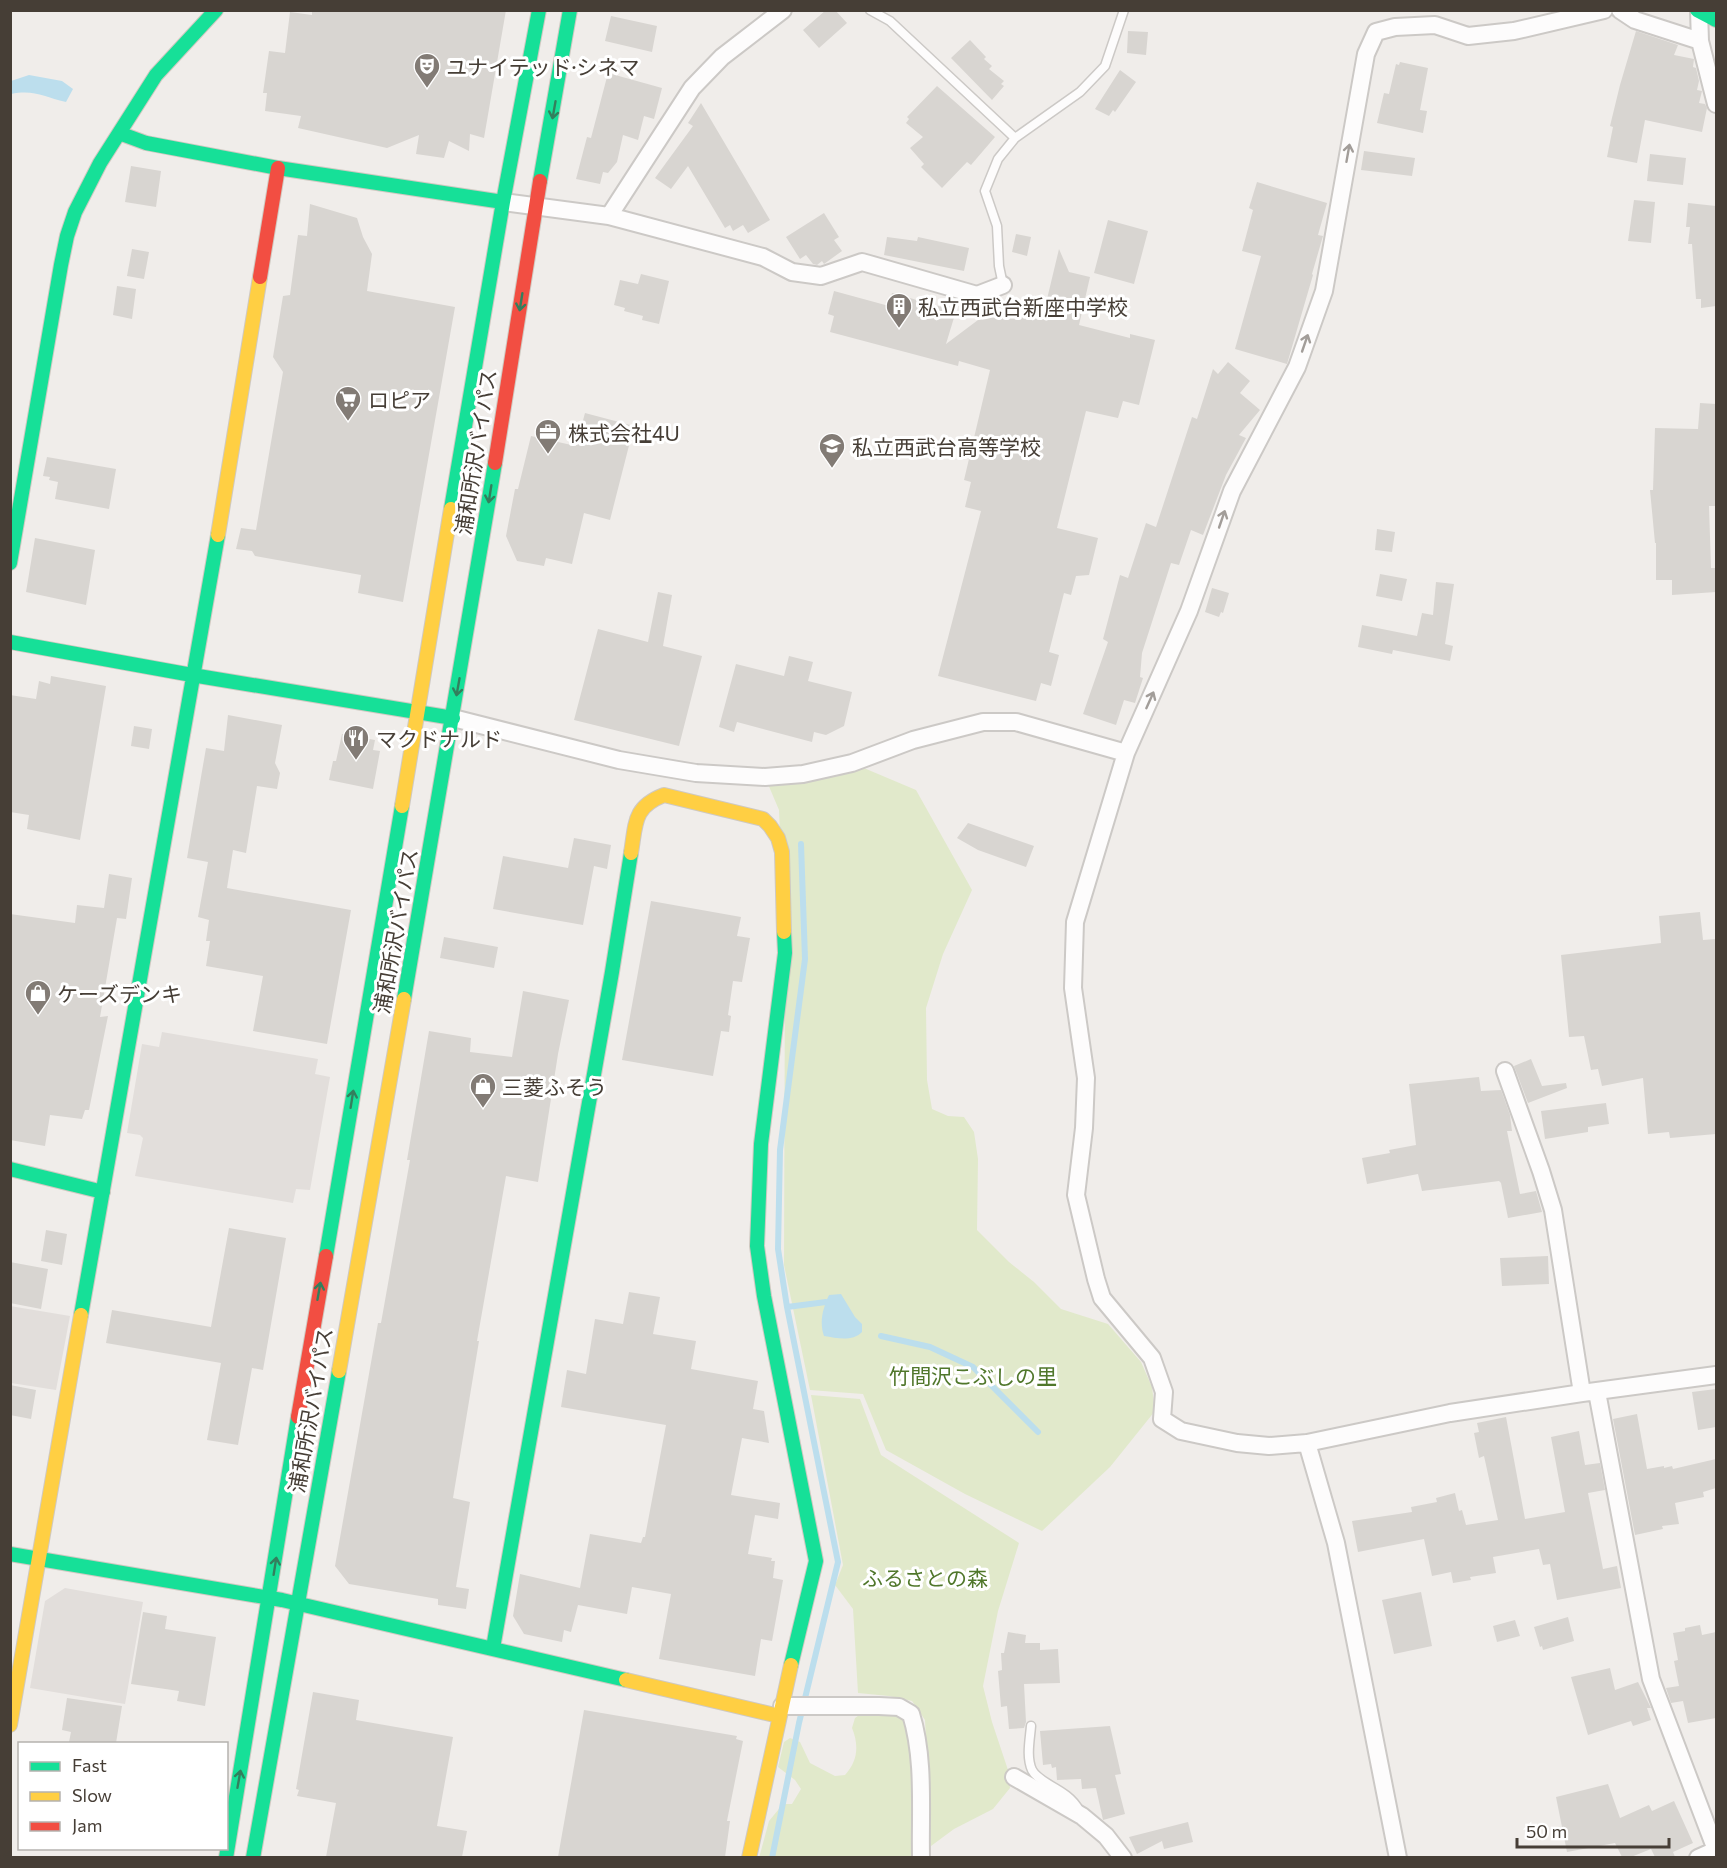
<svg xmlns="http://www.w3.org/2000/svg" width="1727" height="1868" font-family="Commissioner,'Noto Sans JP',sans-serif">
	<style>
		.green { fill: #e1e9cb }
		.parking { fill: #e2dedb }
		.water { fill: #bcdeed }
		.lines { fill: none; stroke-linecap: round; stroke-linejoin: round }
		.stream { stroke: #bcdeed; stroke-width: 6 }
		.building { fill: #d8d5d1 }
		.lane-casing { stroke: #ccc9c6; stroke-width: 11 }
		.street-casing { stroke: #ccc9c6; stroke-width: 20 }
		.fast-casing { stroke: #cfc9c1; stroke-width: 16 }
		.slow-casing { stroke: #cfc9c1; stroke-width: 16 }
		.jam-casing { stroke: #cfc9c1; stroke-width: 16 }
		.lane { stroke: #fdfcfc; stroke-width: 8 }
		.street { stroke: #fdfcfc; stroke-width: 16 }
		.fast { stroke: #16e098; stroke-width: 14 }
		.slow { stroke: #ffcf43; stroke-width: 14 }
		.jam { stroke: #f24e42; stroke-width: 14 }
		.oneway { stroke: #337f5d }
		.oneway2 { stroke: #a29d99 }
		.labels { text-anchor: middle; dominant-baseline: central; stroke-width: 6; stroke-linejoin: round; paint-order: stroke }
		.poi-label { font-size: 21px; fill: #463e36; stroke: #fff; text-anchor: start }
		.street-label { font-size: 21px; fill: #463e36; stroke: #fff }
		.park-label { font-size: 21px; fill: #50772b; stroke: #fff }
	</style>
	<rect width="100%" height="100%" fill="#f0edea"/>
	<!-- green -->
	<path class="green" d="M852 763 916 790 972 890 943 954 926 1008 927 1080 932 1109 948 1116 964 1117 974 1132 978 1159 977 1230 1009 1262 1034 1282 1061 1309 1108 1324 1141 1362 1152 1387 1155 1411 1110 1467 1042 1531 965 1494 886 1450 863 1394 810 1390 784 1265 785 953 779 810 765 777Z
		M811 1395 860 1399 881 1455 1019 1543 998 1611 983 1686 992 1722 1008 1770 1010 1788 993 1809 954 1829 931 1846 925 1720 912 1701 889 1696 858 1693 853 1609 835 1585 843 1565Z
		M865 1711 898 1714 908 1727 913 1780 912 1857 759 1858 769 1821 783 1804H792L801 1789 795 1780 778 1767 784 1742 790 1738 800 1742 810 1763 835 1776 845 1775C858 1761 859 1745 852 1728L855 1718Z"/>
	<!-- parking -->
	<path class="parking" d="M162 1032 318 1059 315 1074 330 1077 310 1190 296 1189 293 1203 135 1176 143 1138 140 1135 127 1133 142 1044 159 1047Z
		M10 1306 70 1316 56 1390 11 1383Z
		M65 1588 143 1602 125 1704 30 1688 45 1601Z"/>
	<!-- water -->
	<path class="water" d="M29 75 62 81 73 89 66 102C44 97 34 89 11 94V81Z
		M841 1294 855 1317 862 1324V1332C852 1342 837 1338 824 1336 819 1322 823 1308 829 1295Z"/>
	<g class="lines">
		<!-- stream -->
		<path class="stream" d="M787 1307 826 1302
			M881 1336 930 1347 973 1367 1038 1432
			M772 1858 799 1723 838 1562 787 1307 778 1249 780 1150 805 959 801 844"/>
	</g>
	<!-- building -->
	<path class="building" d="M312 10H506L484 138 470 134 469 151 449 141 444 158 416 154 419 135 387 148 298 128 301 116 265 111 267 93H263L269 51 285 53 290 12 312 15Z
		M826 10H835L847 23 819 48 803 30Z
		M611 16 657 26 652 52 605 41Z
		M1128 31 1148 32 1146 55 1127 53Z
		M1636 31 1678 45 1674 55 1694 59 1693 67 1696 68 1699 81 1697 90 1702 91 1699 103 1705 104 1707 108 1702 132 1645 120 1637 163 1607 157 1613 127 1610 126 1620 85Z
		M970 40 986 57 984 59 992 66 989 69 1004 81 1001 84 1004 86 992 100 951 58Z
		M1400 62 1428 68 1420 110 1427 111 1423 133 1377 123 1384 93 1389 94 1396 64 1399 65Z
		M1120 70 1136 82 1115 112 1113 110 1109 116 1095 109Z
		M608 73 662 88 654 119 644 116 638 140 623 135 617 162 608 173 603 172 600 184 576 179 587 137 591 138Z
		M937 86 995 137 971 165 967 162 942 188 921 167 924 164 910 148 923 137 906 123 909 119 907 117Z
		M701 103 770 220 748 233 743 225 733 231 730 225 725 228 688 166 671 189 655 178 693 126 688 123Z
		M1364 151 1415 158 1412 176 1361 170Z
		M1650 154 1686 158 1683 185 1647 181Z
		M131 166 161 171 156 207 125 202Z
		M1257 182 1327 203 1318 235 1323 236 1312 274 1313 275 1287 364 1235 349 1261 256 1242 251 1253 210 1249 208Z
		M1634 200 1655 202 1651 243 1628 241Z
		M1688 203 1716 206V306L1701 308V299H1696L1692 244H1688L1690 227H1686Z
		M310 204 357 218 363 237 372 254 367 291 455 307 403 602 358 593 361 575 255 556 252 551 236 549 241 528 256 530 283 372 273 357 283 296 290 295 298 235 307 236Z
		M824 213 839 237 834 240 842 251 824 264 822 261 817 265 813 264 806 255 800 259 786 237Z
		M1108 220 1148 231 1134 284 1094 273Z
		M1016 234 1031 237 1027 256 1012 252Z
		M887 237 917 241 918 237 969 248 964 271 884 255Z
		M132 249 149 252 144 279 127 276Z
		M1059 249 1069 272 1090 277 1079 325 1130 338V334L1155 340 1139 405 1123 401 1118 418 1086 411 1057 528 1098 538 1089 575 1076 576 1071 595 1064 593 1049 652 1059 655 1051 686 1041 683 1036 701 938 676 981 511 965 507 971 482 964 480 990 370 959 361 958 366 830 332 834 316 828 314 834 291 889 306 892 293 956 311 946 344 994 308 1042 320Z
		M641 274 669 281 659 324 642 320 643 316 624 311 625 308 614 305 620 280 638 284Z
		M117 286 136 289 132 319 113 315Z
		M1228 362 1250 381 1240 393 1260 410 1239 435 1246 438 1226 475 1203 535 1191 530 1179 565 1171 563 1142 653 1140 677 1143 678 1135 703 1124 700 1116 725 1083 714 1108 642 1103 639 1120 575 1128 578 1146 523 1156 527 1192 417 1197 419 1213 369 1218 374Z
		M1700 403 1716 404V506H1709L1711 568H1716V592L1672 595V580H1656V543H1655L1650 490H1653L1655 428 1698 429Z
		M585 413 634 426 610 520 584 513 572 564 546 558 544 566 517 561 506 536 515 489H518L531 436 576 446Z
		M47 457 116 469 109 509 55 499 58 482 49 480 50 477 43 476Z
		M1377 529 1395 532 1392 552 1375 550Z
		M35 538 95 550 86 605 26 592Z
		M1380 574 1407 579 1402 601 1376 596Z
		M1436 582 1454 584 1445 644 1453 646 1450 661 1393 650 1392 654 1358 647 1362 625 1417 636 1422 613 1433 615Z
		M1212 588 1229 593 1223 613 1221 612 1219 617 1205 612Z
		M658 592 672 595 663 646 702 656 679 746 574 720 598 629 648 642Z
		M789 656 813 662 808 681 852 692 844 726 826 735 814 732 812 742 737 722 734 732 719 727 736 664 784 676Z
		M51 676 106 686 80 840 27 829 29 815 10 812V695L36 699 39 681 50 684Z
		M228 715 282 725 275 763 280 773 277 789 257 786 246 853 233 850 227 888 351 910 327 1044 253 1031 263 976 206 966 210 941H206L209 920 198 917 208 862 187 858 206 748 224 751Z
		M134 726 152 729 149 749 131 746Z
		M342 734 375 740 373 750 380 751 373 789 329 780 333 761H336Z
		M968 823 1034 846 1026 867 978 850 957 838Z
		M574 838 611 845 607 869 594 866 583 925 493 909 503 856 568 868Z
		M109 874 132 878 126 919 117 918 100 1017 108 1016 89 1110H85L82 1119 50 1115 45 1146 10 1140V914L75 923 77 905 104 908Z
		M651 901 741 917 737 936 750 938 742 982 733 981 728 1015 731 1016 729 1032 721 1031 713 1076 622 1060Z
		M1700 912 1703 940 1716 939V1134L1670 1138 1669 1132 1648 1134 1643 1078 1602 1086 1598 1069 1591 1070 1584 1036 1569 1037 1561 955 1661 943 1659 916Z
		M444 937 498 947 494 968 440 958Z
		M523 991 569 1000 558 1054 538 1182 506 1176 477 1341H479L453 1498 470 1502 456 1587 469 1589 466 1609 438 1605V1599L349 1584 335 1566 378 1323H381L410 1160H407L429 1031 471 1038 470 1052 512 1057Z
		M1531 1059 1542 1086 1566 1083 1567 1088 1528 1103 1514 1066Z
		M1479 1077 1481 1091 1501 1090 1510 1115 1512 1131H1507L1520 1194 1536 1191 1542 1212 1508 1218 1501 1183 1499 1181 1422 1191 1418 1174 1367 1184 1362 1158 1390 1153 1389 1150 1416 1145 1409 1084Z
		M1606 1103 1609 1124 1588 1127V1132L1545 1139 1541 1111Z
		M229 1228 286 1238 263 1370 252 1368 238 1445 207 1440 221 1363 106 1343 112 1310 211 1327Z
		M46 1230 67 1234 62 1265 41 1261Z
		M1548 1256 1549 1284 1502 1286 1500 1258Z
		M10 1262 48 1269 41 1309 10 1303Z
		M629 1292 660 1297 653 1334 696 1341 691 1369 758 1381 753 1409 764 1411 769 1443 742 1438 731 1495 780 1503 778 1519 755 1515 748 1554 772 1558 771 1561H775L773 1578 783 1580 772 1641 761 1639 755 1676 659 1659 671 1594 632 1587 627 1614 578 1605 571 1632 564 1630 562 1642 524 1634 513 1616 520 1574 580 1588 590 1534 641 1543 643 1537H645L666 1425 561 1407 567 1370 586 1374 595 1319 623 1324Z
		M10 1385 36 1390 31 1419 10 1415Z
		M1716 1389V1427L1698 1430 1692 1392Z
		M1637 1414 1647 1469 1664 1466V1468L1672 1466 1673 1469 1716 1459V1488L1703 1492 1704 1497 1675 1503 1679 1524 1662 1526 1663 1529 1635 1535 1613 1419Z
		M1506 1417 1525 1519 1565 1512 1551 1437 1579 1431 1585 1465 1600 1463 1605 1490 1588 1493 1603 1569 1617 1566 1621 1588 1557 1600 1550 1564 1543 1565 1539 1549 1493 1557 1496 1573 1470 1577 1471 1580 1453 1583 1451 1572 1432 1576 1424 1539 1358 1552 1352 1521 1412 1512 1411 1507 1437 1502 1436 1498 1455 1493 1459 1511 1462 1510 1466 1525 1498 1520 1486 1465 1484 1456 1479 1458 1474 1433 1479 1432 1477 1423Z
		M1421 1592 1432 1646 1394 1654 1382 1600Z
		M143 1612 167 1616 165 1629 216 1637 205 1706 177 1701 179 1691 131 1684Z
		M1568 1617 1574 1641 1543 1650 1542 1646 1540 1647 1534 1627Z
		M1515 1620 1520 1636 1497 1642 1493 1626Z
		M1700 1625 1702 1635 1716 1632V1718L1688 1723 1683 1701 1671 1703 1666 1688 1679 1686 1674 1661 1678 1660 1673 1633 1685 1631V1628Z
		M1008 1632 1026 1635 1025 1643H1040V1650L1058 1649 1060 1683 1024 1684 1026 1722 1024 1728 1009 1729 1007 1706 1001 1707 998 1671 1002 1670 1001 1653H1004Z
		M1610 1668 1615 1690 1638 1682 1651 1708H1647L1651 1720 1633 1726 1631 1721 1588 1735 1571 1677Z
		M313 1692 359 1700 356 1720 453 1737 437 1826 467 1831 462 1857H326L336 1803 297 1796 299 1790 296 1789Z
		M67 1698 122 1706 116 1743 69 1742 71 1732 62 1730Z
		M584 1710 737 1736 736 1739 743 1741 727 1821H730L725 1857H558Z
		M1110 1726 1121 1774 1115 1775 1125 1814 1103 1820 1096 1788 1082 1789 1081 1779 1057 1780 1056 1767 1052 1768 1051 1764 1043 1765 1040 1731Z
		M1608 1784 1620 1818 1649 1805 1652 1811 1674 1801 1693 1843 1673 1852 1675 1857H1655L1651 1849 1631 1857H1622L1615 1843 1567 1852 1556 1797Z
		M1188 1822 1193 1842 1164 1849 1162 1841 1137 1854 1129 1837Z"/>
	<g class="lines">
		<!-- lane casing -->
		<g class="lane-casing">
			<path id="lane" d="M870 10 890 21 1015 138
				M1003 285 999 266 997 226 985 191 998 159 1015 138 1080 92 1105 66 1124 10
				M1031 1726C1030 1739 1026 1757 1032 1770 1040 1785 1067 1788 1079 1810"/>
		</g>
		<!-- street casing -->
		<g class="street-casing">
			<path id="street" d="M1604 10 1514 31 1468 36 1435 25 1395 27 1376 32 1366 54 1324 291 1297 367 1232 491 1189 611 1126 753 1075 922 1073 988 1086 1078 1084 1128 1076 1195 1096 1279 1102 1298 1152 1358 1164 1392 1162 1419 1181 1431 1237 1443 1269 1446 1307 1443 1450 1413 1582 1393 1716 1375
				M1620 10 1635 20 1700 41
				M1699 11 1700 41 1716 104
				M503 202 609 216 763 257 792 272 821 276 862 262 977 295 1003 285
				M609 216 692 88 722 57 783 10
				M453 718 619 760 696 773 765 777 803 774 852 763 913 740 983 722H1016L1126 753
				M1505 1071 1541 1171 1553 1210 1582 1393
				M1597 1392 1651 1679 1716 1850
				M1307 1443 1336 1543 1398 1858
				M782 1706H879L899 1707 911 1714C925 1759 920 1811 921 1858
				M1014 1777 1082 1816 1106 1836 1123 1858
				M1698 1858 1716 1850"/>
		</g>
		<!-- fast casing -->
		<g class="fast-casing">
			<path id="fast" d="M1697 10 1716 20
				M119 133 146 143 278 168 503 202
				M540 181 570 10
				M451 509 503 202 539 10
				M10 563 61 265 67 236 75 212 100 163 156 75 216 10
				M10 642 192 675 453 718
				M784 932 785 953 761 1144 757 1246 764 1296 816 1561 791 1665
				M404 999 495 463
				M10 1169 103 1192
				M326 1256 402 806
				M81 1315 218 535
				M10 1554 282 1600 626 1680
				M493 1648 612 972 631 853
				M226 1858 298 1417
				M253 1858 339 1371"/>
		</g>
		<!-- slow casing -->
		<g class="slow-casing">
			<path id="slow" d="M218 535 260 277
				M402 806 451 509
				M631 853C636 823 633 807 664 795L763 819 770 826 778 838 782 852 784 932
				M339 1371 404 999
				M626 1680 779 1716
				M10 1725 81 1315
				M749 1858 791 1665"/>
		</g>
		<!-- jam casing -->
		<g class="jam-casing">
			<path id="jam" d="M260 277 278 168
				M495 463 540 181
				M298 1417 326 1256"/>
		</g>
		<!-- lane -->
		<use href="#lane" class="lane"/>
		<!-- street -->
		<use href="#street" class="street"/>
		<!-- fast -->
		<use href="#fast" class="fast"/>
		<!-- slow -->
		<use href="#slow" class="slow"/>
		<!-- jam -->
		<use href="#jam" class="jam"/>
	</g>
	<!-- one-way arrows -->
	<defs><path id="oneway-shaft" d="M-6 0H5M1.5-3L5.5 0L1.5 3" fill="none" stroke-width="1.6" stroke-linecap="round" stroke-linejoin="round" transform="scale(1.5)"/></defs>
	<g class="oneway">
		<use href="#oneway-shaft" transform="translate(554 110) rotate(100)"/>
		<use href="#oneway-shaft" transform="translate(521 302) rotate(99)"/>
		<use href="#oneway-shaft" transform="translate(490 494) rotate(99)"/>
		<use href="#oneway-shaft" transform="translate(458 687) rotate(100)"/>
		<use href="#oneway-shaft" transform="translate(352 1099) rotate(-81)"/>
		<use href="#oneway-shaft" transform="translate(319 1291) rotate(-80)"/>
		<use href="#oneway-shaft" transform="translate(275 1566) rotate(-81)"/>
		<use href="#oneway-shaft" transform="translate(239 1779) rotate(-80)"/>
	</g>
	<g class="oneway2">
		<use href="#oneway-shaft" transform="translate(1348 153) rotate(-80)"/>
		<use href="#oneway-shaft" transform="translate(1305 343) rotate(-71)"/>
		<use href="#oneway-shaft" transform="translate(1222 519) rotate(-71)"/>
		<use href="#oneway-shaft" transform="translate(1150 700) rotate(-66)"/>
	</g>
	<!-- icons -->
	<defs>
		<g id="theatre-pin" transform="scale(1.35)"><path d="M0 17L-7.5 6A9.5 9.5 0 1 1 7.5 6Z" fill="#827b75" stroke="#fff"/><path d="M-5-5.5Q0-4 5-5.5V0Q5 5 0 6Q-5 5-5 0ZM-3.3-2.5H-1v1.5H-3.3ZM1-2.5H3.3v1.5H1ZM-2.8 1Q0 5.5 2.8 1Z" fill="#fff"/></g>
		<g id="building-pin" transform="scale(1.35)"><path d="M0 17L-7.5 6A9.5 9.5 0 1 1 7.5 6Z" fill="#827b75" stroke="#fff"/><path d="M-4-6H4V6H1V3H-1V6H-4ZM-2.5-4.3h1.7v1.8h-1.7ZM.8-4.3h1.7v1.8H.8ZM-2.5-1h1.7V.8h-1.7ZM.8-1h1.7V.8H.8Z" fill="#fff"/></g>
		<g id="supermarket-pin" transform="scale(1.35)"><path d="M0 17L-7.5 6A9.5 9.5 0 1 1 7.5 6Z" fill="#827b75" stroke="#fff"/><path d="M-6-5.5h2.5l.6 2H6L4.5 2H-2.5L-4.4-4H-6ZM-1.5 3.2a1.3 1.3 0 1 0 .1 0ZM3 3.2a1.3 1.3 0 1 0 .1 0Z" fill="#fff"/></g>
		<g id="office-pin" transform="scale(1.35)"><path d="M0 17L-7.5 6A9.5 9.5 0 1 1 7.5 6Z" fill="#827b75" stroke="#fff"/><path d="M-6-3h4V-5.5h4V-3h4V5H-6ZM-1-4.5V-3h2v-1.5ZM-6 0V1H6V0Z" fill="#fff"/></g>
		<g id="school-pin" transform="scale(1.35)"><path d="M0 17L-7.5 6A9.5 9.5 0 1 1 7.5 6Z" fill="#827b75" stroke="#fff"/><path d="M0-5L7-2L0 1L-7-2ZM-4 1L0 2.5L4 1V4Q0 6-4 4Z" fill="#fff"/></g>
		<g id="restaurant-pin" transform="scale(1.35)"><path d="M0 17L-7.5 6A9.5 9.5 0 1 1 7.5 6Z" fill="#827b75" stroke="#fff"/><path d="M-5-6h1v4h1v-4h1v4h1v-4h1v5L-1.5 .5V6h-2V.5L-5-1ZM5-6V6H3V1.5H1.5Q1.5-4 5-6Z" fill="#fff"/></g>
		<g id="shop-pin" transform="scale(1.35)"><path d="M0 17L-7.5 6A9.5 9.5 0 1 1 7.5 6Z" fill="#827b75" stroke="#fff"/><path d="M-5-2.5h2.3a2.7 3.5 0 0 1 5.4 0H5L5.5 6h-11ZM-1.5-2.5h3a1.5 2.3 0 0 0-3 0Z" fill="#fff"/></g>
	</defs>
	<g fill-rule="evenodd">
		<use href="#theatre-pin" x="427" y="66"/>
		<use href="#building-pin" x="899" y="306"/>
		<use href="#supermarket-pin" x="348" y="399"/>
		<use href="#office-pin" x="548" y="432"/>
		<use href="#school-pin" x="832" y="446"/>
		<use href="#restaurant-pin" x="356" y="738"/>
		<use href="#shop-pin" x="38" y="993"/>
		<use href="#shop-pin" x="483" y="1086"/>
	</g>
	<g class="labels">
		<!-- poi labels -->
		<g class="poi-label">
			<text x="446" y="66">ユナイテッド·シネマ</text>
			<text x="918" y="306">私立西武台新座中学校</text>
			<text x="368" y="399">ロピア</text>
			<text x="568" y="432">株式会社4U</text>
			<text x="852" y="446">私立西武台高等学校</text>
			<text x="376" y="738">マクドナルド</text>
			<text x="57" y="993">ケーズデンキ</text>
			<text x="502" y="1086">三菱ふそう</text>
		</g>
		<!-- street labels -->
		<g class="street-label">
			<text transform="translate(475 452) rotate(-81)">浦和所沢バイパス</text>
			<text transform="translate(395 931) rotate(-80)">浦和所沢バイパス</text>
			<text transform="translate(310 1410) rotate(-80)">浦和所沢バイパス</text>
		</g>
		<!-- park labels -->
		<g class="park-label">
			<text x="973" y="1375">竹間沢こぶしの里</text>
			<text x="925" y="1577">ふるさとの森</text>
		</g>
	</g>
	<!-- border -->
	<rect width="1727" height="1868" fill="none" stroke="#463e36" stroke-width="24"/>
	<!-- legend -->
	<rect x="18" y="1742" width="210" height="108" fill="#ffffff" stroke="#b5b2af" stroke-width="1.5"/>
	<rect x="30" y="1762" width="30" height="9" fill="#16e098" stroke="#b5b2af" stroke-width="1.5"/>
	<text x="72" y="1772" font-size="18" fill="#463e36">Fast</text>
	<rect x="30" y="1792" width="30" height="9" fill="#ffcf43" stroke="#b5b2af" stroke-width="1.5"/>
	<text x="72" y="1802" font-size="18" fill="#463e36">Slow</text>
	<rect x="30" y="1822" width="30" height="9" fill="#f24e42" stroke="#b5b2af" stroke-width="1.5"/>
	<text x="72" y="1832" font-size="18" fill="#463e36">Jam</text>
	<!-- scale -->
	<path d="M1517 1838v9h152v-9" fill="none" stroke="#463e36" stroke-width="3"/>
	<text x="1526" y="1838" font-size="18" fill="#463e36" stroke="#ffffff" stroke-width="4.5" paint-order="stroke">50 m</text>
</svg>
